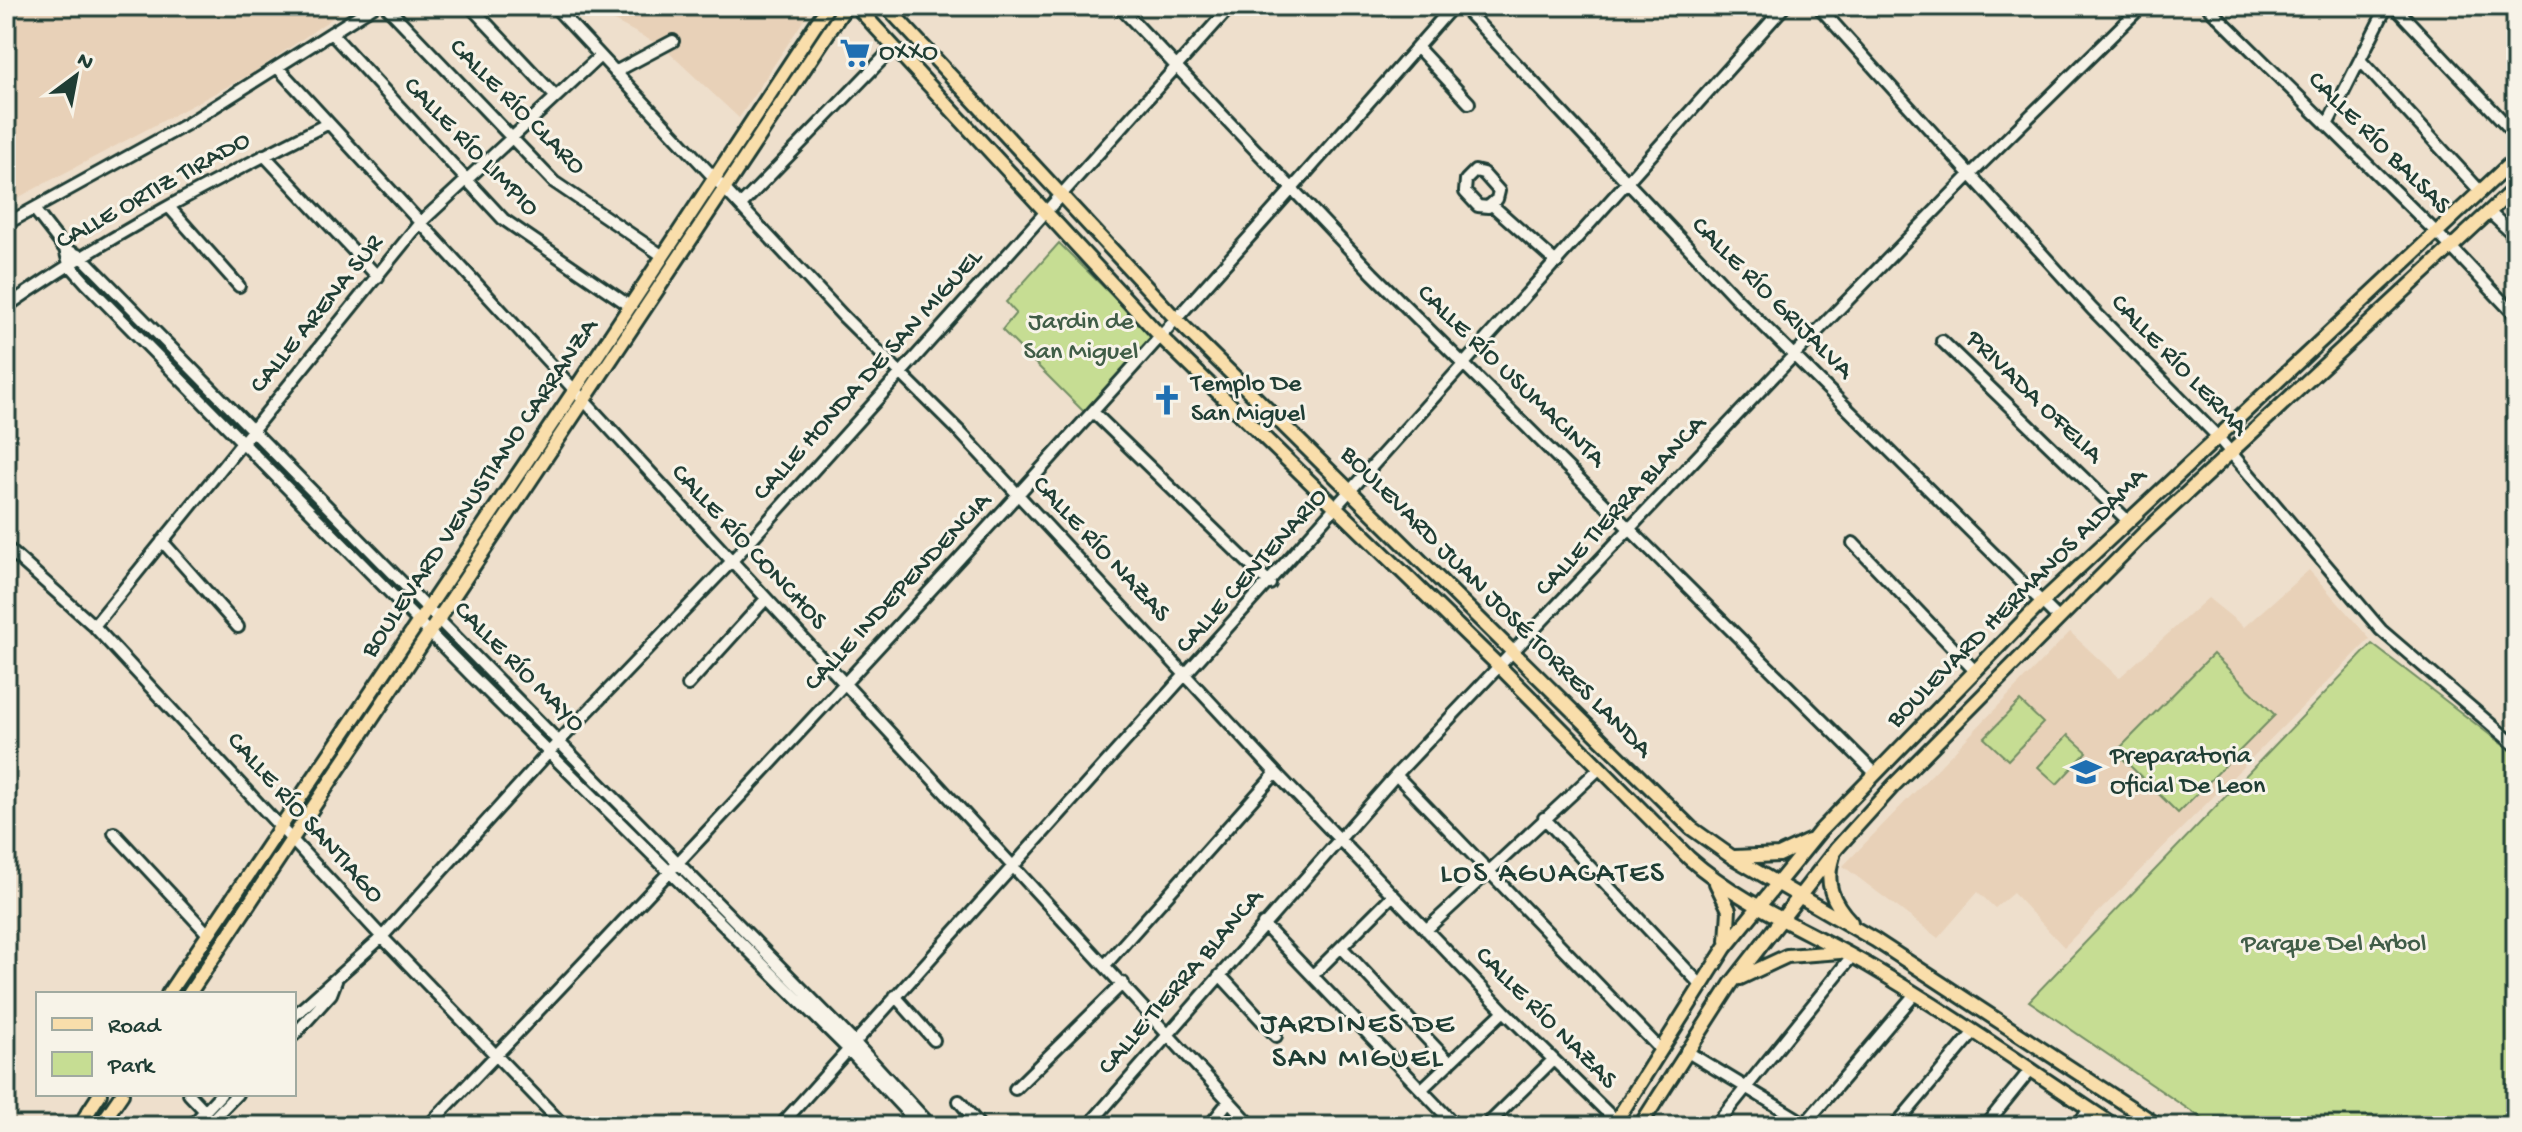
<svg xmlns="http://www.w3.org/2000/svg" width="2522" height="1132" font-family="'Gochi Hand',sans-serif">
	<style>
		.built { fill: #e8d1b8 }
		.green { fill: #c6dd93; stroke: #728d64; stroke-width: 2 }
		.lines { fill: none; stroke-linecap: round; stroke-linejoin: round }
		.minor-casing { stroke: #1f3d34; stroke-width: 16 }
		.major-casing { stroke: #1f3d34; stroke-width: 18 }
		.minor { stroke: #f7f3e8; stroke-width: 10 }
		.major { stroke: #f9deab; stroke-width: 12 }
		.labels { text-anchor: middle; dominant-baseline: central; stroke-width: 6; stroke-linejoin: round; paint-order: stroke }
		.poi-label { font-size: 26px; fill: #1f3d34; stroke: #f7f3e8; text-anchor: start }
		.street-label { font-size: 26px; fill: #1f3d34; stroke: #f7f3e8 }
		.park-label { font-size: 26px; fill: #405d47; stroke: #f7f3e8 }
		.quarter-label { font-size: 30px; letter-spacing: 2px; fill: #1f3d34; stroke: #f7f3e8 }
	</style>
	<rect width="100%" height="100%" fill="#eedfcc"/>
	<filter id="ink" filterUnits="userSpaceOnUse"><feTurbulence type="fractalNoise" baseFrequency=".0125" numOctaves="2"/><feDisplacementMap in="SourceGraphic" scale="16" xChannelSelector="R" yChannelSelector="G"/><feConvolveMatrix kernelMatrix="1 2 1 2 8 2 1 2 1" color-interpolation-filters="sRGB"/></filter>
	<g filter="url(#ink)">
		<!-- built -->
		<path class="built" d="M6 6H350L253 73 6 204Z
			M586 6H813L739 118 663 47Z
			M2309 570 2370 639 2064 947 2013 893 1995 908 1978 892 1938 938 1843 866 2070 632 2119 678 2208 598 2244 627Z"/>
		<!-- green -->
		<path class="green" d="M1059 243 1153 336 1086 414 1002 330 1016 313 1006 302Z
			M2372 644 2516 755V1126H2213L2029 1001Z
			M2213 654 2275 715 2178 813 2116 752Z
			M2020 701 2043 723 2008 760 1984 738Z
			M2068 735 2087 752 2057 784 2038 767Z"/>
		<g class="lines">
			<!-- minor casing -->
			<g class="minor-casing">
				<path id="minor" d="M386 6 554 182 663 256
					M470 6 555 96
					M554 6 844 317 959 431 1276 773 1504 1011 1616 1121
					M1119 6 1373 274 1875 773
					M1462 6 1734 296 2057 617
					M1818 6 2092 309 2216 435 2381 630 2516 746
					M2207 6 2451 247 2516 316
					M2394 6 2516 135
					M331 33 503 219 630 306
					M1417 47 1469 103
					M2360 60 2480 191
					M278 68 1252 1126
					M615 72 673 41
					M2327 125 2387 6
					M264 155 378 277
					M1475 171 1483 173 1499 191 1497 199 1488 207 1478 206 1465 192 1466 180Z
					M741 205 894 47
					M1492 205 1557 263
					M169 207 239 286
					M34 209 65 249 69 264 86 283 471 675 848 1049 920 1126
					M2489 212 2516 237
					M6 224 187 124 374 6
					M65 249 82 257 854 1042 931 1126
					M6 307C107 236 217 179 327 124
					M1942 341 2127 520
					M1094 413 1270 584
					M162 541 238 627
					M1853 543 1975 671
					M6 547 94 626 382 937 564 1126
					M94 626 419 224 600 56
					M688 685 765 600
					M1396 775 1661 1050
					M1544 818 1700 984
					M114 833 208 934
					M1263 924 1456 1126
					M1426 930 1600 768
					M1342 948 1450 1063
					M1106 964 1276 773
					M1314 974 1393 895
					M1220 975 1276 1036
					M895 996 934 1040
					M294 1016 382 937 550 751 731 562 1231 6
					M294 1035 331 994 336 981
					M1686 1051 1808 1125
					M1423 1088 1504 1011
					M1015 1089 1123 983
					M189 1094 205 1111
					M959 1101 980 1126
					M191 1126 221 1094
					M206 1126 237 1094
					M428 1126C779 761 1120 387 1453 6
					M780 1126C1116 754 1451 381 1785 6
					M1088 1126 1396 775 1795 354 1970 175 2142 6
					M1209 1126 1229 1101
					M1486 1126 1553 1060
					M1715 1126 1852 956
					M1803 1126 1915 994
					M1895 1126 1974 1032
					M1985 1126 2031 1069
					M2076 1126 2090 1109"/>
			</g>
			<!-- major casing -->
			<g class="major-casing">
				<path id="major" d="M856 6 1162 338 1501 668 1689 858C1742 905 1808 930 1868 965 1953 1015 2033 1072 2115 1126
					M886 6 1176 319 1691 828 1732 857 1875 940 2159 1126
					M1833 856C1824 883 1832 902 1851 922
					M1735 857 1779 855 1809 841
					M1716 883 1729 910 1727 941
					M1740 978 1787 956 1840 952
					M168 994 574 391 828 6
					M189 994 846 6
					M79 1126 100 1094
					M100 1126 122 1094
					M1613 1126 1725 948 1820 831 2042 602 2516 158
					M1640 1126 1731 984 1837 848 1894 785 2145 532 2516 187"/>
			</g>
			<!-- minor -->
			<use href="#minor" class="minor"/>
			<!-- major -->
			<use href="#major" class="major"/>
		</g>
	</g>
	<!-- icons -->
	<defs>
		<g id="supermarket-bare" transform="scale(2.4)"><path d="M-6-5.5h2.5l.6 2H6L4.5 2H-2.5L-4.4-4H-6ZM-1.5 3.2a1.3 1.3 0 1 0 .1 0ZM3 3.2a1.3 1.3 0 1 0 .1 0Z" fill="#1f6fb2" stroke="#f7f3e8" stroke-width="2.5" paint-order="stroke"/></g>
		<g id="church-bare" transform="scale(2.4)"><path d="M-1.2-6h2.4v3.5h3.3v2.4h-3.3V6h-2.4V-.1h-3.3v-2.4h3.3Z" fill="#1f6fb2" stroke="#f7f3e8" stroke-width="2.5" paint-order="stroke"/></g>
		<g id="university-bare" transform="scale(2.4)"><path d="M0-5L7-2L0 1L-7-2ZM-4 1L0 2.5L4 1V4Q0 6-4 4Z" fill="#1f6fb2" stroke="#f7f3e8" stroke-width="2.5" paint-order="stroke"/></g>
	</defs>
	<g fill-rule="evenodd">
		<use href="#supermarket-bare" x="855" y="53"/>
		<use href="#church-bare" x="1167" y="400"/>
		<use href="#university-bare" x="2086" y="772"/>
	</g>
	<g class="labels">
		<!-- poi labels -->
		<g class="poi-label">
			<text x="879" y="53">OXXO</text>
			<text x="1191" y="385">Templo De<tspan x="1191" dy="30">San Miguel</tspan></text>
			<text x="2110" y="757">Preparatoria<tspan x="2110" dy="30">Oficial De Leon</tspan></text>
		</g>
		<!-- street labels -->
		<g class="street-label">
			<text transform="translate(516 108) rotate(45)">CALLE RÍO CLARO</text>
			<text transform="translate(2378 144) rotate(45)">CALLE RÍO BALSAS</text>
			<text transform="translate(470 148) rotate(46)">CALLE RÍO LIMPIO</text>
			<text transform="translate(154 192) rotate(-29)">CALLE ORTIZ TIRADO</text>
			<text transform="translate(1771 299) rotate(45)">CALLE RÍO GRIJALVA</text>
			<text transform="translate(318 315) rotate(-51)">CALLE ARENA SUR</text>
			<text transform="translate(2178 366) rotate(46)">CALLE RÍO LERMA</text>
			<text transform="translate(869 376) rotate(-48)">CALLE HONDA DE SAN MIGUEL</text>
			<text transform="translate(1510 377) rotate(44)">CALLE RÍO USUMACINTA</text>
			<text transform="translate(2033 398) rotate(44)">PRIVADA OFELIA</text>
			<text transform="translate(481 489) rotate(-56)">BOULEVARD VENUSTIANO CARRANZA</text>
			<text transform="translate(1622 507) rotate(-47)">CALLE TIERRA BLANCA</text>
			<text transform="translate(748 548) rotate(47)">CALLE RÍO CONCHOS</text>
			<text transform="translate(1100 550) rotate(47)">CALLE RÍO NAZAS</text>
			<text transform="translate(1253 572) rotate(-48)">CALLE CENTENARIO</text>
			<text transform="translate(899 593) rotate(-47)">CALLE INDEPENDENCIA</text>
			<text transform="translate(2018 599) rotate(-45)">BOULEVARD HERMANOS ALDAMA</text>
			<text transform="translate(1495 603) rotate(45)">BOULEVARD JUAN JOSÉ TORRES LANDA</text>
			<text transform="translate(518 668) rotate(45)">CALLE RÍO MAYO</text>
			<text transform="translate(304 819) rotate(48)">CALLE RÍO SANTIAGO</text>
			<text transform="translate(1182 983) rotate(-49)">CALLE TIERRA BLANCA</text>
			<text transform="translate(1545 1019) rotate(45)">CALLE RÍO NAZAS</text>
		</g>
		<!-- park labels -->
		<g class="park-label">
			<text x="1081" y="323">Jardin de<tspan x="1081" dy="30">San Miguel</tspan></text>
			<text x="2334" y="945">Parque Del Arbol</text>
		</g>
		<!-- quarter labels -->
		<g class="quarter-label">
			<text x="1553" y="875">LOS AGUACATES</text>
			<text x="1358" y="1026">JARDINES DE<tspan x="1358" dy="34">SAN MIGUEL</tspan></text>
		</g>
	</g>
	<!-- margin -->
	<rect width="2522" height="1132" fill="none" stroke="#f7f3e8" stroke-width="32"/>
	<rect x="16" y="16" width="2490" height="1100" fill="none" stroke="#1f3d34" stroke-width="3" filter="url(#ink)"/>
	<!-- legend -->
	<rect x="36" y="992" width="260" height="104" fill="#f7f3e8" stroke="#a1aaa0" stroke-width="2"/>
	<rect x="52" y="1018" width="40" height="12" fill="#f9deab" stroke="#a1aaa0" stroke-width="2"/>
	<text x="108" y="1032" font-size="24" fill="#1f3d34">Road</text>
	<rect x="52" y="1052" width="40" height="24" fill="#c6dd93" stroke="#a1aaa0" stroke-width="2"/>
	<text x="108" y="1072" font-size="24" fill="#1f3d34">Park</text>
	<!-- north arrow -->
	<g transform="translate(76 76) rotate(32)" stroke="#f7f3e8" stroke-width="6" paint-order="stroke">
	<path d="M0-6L14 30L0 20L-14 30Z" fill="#1f3d34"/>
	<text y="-12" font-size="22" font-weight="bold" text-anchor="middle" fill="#1f3d34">N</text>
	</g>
</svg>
